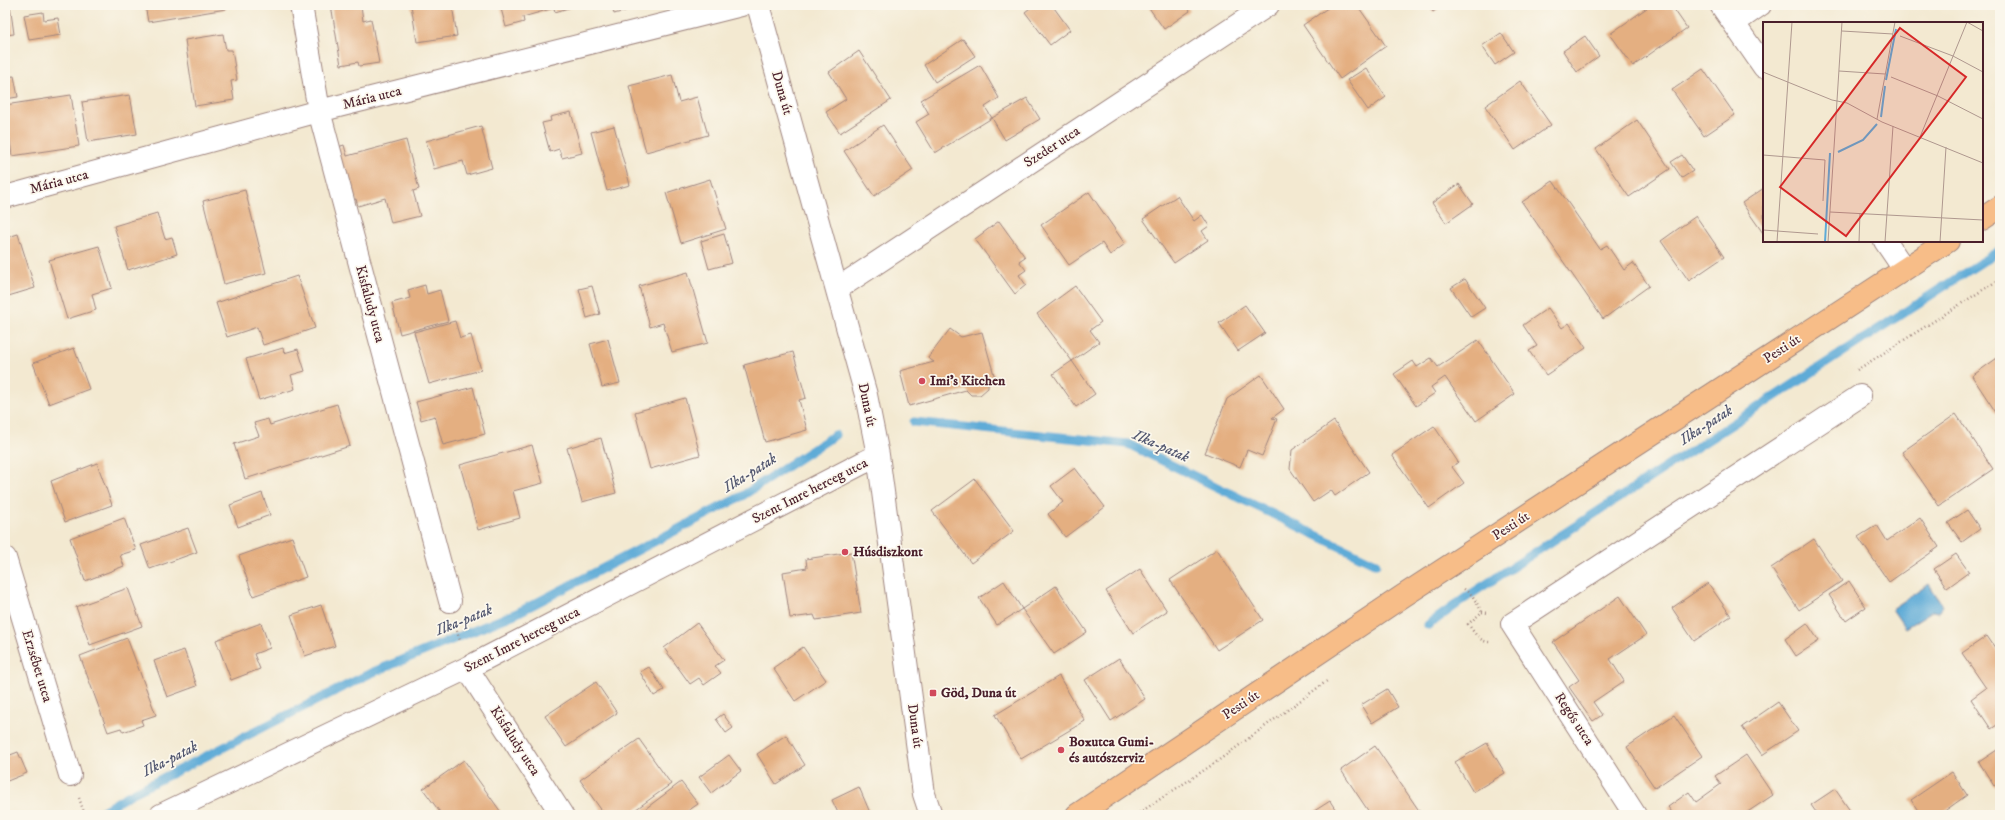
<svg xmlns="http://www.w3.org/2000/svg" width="2005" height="820" font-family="'IM FELL DW Pica',serif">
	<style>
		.water { fill: #5eabd7; stroke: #546581 }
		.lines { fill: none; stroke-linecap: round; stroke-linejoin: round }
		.stream { stroke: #5eabd7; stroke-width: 9 }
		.building { fill: #e4af81 }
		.minor-casing { stroke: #9e847e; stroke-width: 24 }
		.major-casing { stroke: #9e847e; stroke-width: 24 }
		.path { stroke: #9e847e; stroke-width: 2.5; stroke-dasharray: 1 3; stroke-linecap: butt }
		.minor { stroke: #fff; stroke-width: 22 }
		.major { stroke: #f7bd88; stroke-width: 22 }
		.poi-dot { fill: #d1495b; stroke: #fbf7ec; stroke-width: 1.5 }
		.labels { text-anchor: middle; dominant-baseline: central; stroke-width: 3.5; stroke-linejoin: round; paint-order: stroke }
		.street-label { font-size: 14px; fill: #4a1f2b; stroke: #fbf7ec }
		.poi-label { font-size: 14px; font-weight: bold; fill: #4a1f2b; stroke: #fbf7ec; text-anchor: start }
		.water-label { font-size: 15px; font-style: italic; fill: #525770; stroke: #fbf7ec }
		.inset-river { fill: none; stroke: #5eabd7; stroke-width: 2 }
		.inset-road { fill: none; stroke: #af988f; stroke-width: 1 }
		.view { fill: #d62828; fill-opacity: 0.15; stroke: #d62828; stroke-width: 2 }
		.inset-edge { fill: none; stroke: #4a1f2b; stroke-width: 2 }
	</style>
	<rect width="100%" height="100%" fill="#fbf7ec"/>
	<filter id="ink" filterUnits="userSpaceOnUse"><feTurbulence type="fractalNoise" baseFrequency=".025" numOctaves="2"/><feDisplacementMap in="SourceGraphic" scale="8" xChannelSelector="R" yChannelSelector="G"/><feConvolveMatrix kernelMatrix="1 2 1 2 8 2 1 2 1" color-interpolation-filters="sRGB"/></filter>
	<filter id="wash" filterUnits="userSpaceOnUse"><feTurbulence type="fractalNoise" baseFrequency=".012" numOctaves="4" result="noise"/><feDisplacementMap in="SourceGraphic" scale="16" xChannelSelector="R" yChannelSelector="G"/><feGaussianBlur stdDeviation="0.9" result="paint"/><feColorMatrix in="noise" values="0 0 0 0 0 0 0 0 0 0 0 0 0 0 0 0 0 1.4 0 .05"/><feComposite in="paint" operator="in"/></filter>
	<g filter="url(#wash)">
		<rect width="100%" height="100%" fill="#f3e9d1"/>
		<!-- water -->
		<path class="water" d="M1929 584 1943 606 1938 612 1932 611 1905 628 1892 609Z"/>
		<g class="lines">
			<!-- stream -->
			<path class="stream" d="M914 422 1128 444 1376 564
				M1428 625 1471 594 2000 250
				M96 815 129 795 371 673 517 613 742 496 835 435"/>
		</g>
		<g id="blocks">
			<!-- building -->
			<path class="building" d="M5 5H10L14 34 5 35Z
				M145 5H226V9L148 22Z
				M331 5H361L363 21 371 19 379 63 359 66 358 62 341 65Z
				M411 5H452L457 36 417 42Z
				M500 5H578L555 12 554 8 523 17 524 22 506 27Z
				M612 5H627L628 10 614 14Z
				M1034 5H1052L1070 30 1050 45 1025 12Z
				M1147 5H1186L1190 11 1164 29Z
				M1332 5H1357L1386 46 1340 79 1303 25Z
				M1428 5H1443L1433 12Z
				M1651 5H1671L1687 28 1633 66 1610 34Z
				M43 12 44 20 58 18 61 35 29 40 24 15Z
				M1501 33 1514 52 1495 65 1482 46Z
				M223 34 226 50H232L237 80 231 81 234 100 195 106 185 40Z
				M1585 36 1599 56 1577 72 1563 51Z
				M963 39 975 56 935 82 924 65Z
				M859 51 891 100 840 133 826 112 846 99 829 72Z
				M980 65 999 98 985 107 992 118 935 153 916 122 929 114 921 100Z
				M1366 68 1386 97 1368 110 1347 80Z
				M1703 69 1735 115 1704 136 1672 90Z
				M672 75 679 102 697 97 708 135 646 152 629 86Z
				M14 76 18 97 5 99V77Z
				M1520 81 1551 125 1515 150 1485 106Z
				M71 95 79 146 12 156 5 105Z
				M130 95 137 134 88 142 82 102Z
				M1027 98 1040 119 1005 140 992 118Z
				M571 112 582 153 562 158 559 149 550 152 542 123 551 121 550 117Z
				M1637 120 1670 169 1629 197 1596 149Z
				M883 125 913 170 874 196 844 151Z
				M481 126 492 168 467 175 463 161 434 169 426 141Z
				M614 126 630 185 607 191 591 132Z
				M406 140 419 189 413 191 420 216 391 223 385 198 358 206 356 199 349 201 335 148 344 145 347 156Z
				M1682 155 1693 171 1682 178 1671 162Z
				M710 179 726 229 681 243 666 193Z
				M1553 181 1600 249 1607 245 1624 270 1633 263 1649 286 1603 319 1522 202Z
				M1459 184 1473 204 1446 223 1432 203Z
				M1764 188V232L1763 233 1742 203Z
				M245 190 266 273 224 284 203 201Z
				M1089 192 1125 244 1110 255 1102 243 1069 265 1041 225Z
				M1177 196 1194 221 1202 215 1209 226 1202 231 1208 240 1174 263 1143 219Z
				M157 213 165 239 172 237 177 254 128 270 114 226Z
				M1696 216 1724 257 1689 281 1661 241Z
				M999 221 1025 257 1019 261 1026 270 1019 275 1026 285 1015 294 975 239Z
				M18 234 35 288 5 297V238Z
				M724 234 732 263 709 269 701 241Z
				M99 246 112 288 92 294 96 310 67 319 49 260Z
				M688 272 708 343 672 352 663 323 650 327 639 286Z
				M297 276 315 328 263 345 257 327 227 337 216 303Z
				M1465 279 1485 308 1471 317 1451 288Z
				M425 285 427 294 440 290 448 321 400 334 392 303 410 298 408 290Z
				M592 286 600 314 587 318 579 289Z
				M1075 286 1101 322 1090 330 1099 342 1072 361 1037 314Z
				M1245 305 1265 333 1238 351 1219 323Z
				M1548 308 1562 328 1569 323 1586 348 1546 375 1529 351 1537 346 1523 325Z
				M455 321 460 338 471 335 481 370 429 384 414 332Z
				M950 329 961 337 982 332 996 382 988 384V388L980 395H971L966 390 909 406 900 371 934 362 928 358Z
				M608 339 620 383 602 387 590 344Z
				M1478 340 1515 394 1476 421 1445 377 1431 387 1435 393 1416 406 1394 374 1413 361 1417 367 1431 358 1438 367Z
				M74 348 89 389 49 404 33 363Z
				M283 348 284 353 298 349 305 371 291 375 295 389 259 400 246 359Z
				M793 352 806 398 799 400 807 430 765 442 744 365Z
				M2000 356V412L1997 414 1972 376Z
				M1072 361 1095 394 1076 407 1053 374Z
				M1261 375 1284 409 1272 418 1277 419 1262 456 1247 450 1240 467 1205 453 1227 399Z
				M473 387 485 434 443 445 435 416 421 420 416 402Z
				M685 398 700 455 650 469 635 412Z
				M337 404 350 446 245 479 234 444 259 436 254 423 268 419 270 425Z
				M1956 414 1993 469 1939 506 1902 452Z
				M1334 421 1369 472 1335 496 1331 490 1313 502 1290 469 1292 450Z
				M1434 426 1458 462 1452 467 1464 483 1429 508 1392 455Z
				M601 438 616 493 582 502 567 448Z
				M532 445 543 483 513 491 520 518 478 530 460 465Z
				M97 463 112 505 65 522 51 481Z
				M1075 468 1105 507 1065 537 1048 514 1063 502 1051 486Z
				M975 479 1014 531 971 563 932 511Z
				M262 493 270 515 238 527 230 505Z
				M1967 510 1980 529 1962 542 1948 523Z
				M124 518 136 550 120 555 124 566 85 581 70 538Z
				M1920 518 1939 547 1889 582 1858 537 1877 525 1887 541Z
				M188 528 197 552 150 569 141 545Z
				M292 537 306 577 253 596 239 556Z
				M1814 539 1842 581 1799 610 1771 568Z
				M1217 549 1263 620 1217 650 1170 580Z
				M851 552 861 613 816 620 814 615 790 618 783 572 807 568 806 559Z
				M1956 554 1969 572 1947 588 1934 569Z
				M1140 569 1167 611 1133 633 1106 591Z
				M1004 581 1022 609 1056 586 1087 632 1054 654 1022 609 997 625 979 598Z
				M1849 581 1866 607 1846 621 1829 595Z
				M1708 583 1731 616 1694 641 1672 608Z
				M128 588 142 626 90 645 76 607Z
				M1620 596 1646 635 1610 659 1624 681 1593 702 1602 715 1593 721 1569 687 1579 680 1553 642Z
				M321 605 335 646 305 656 291 615Z
				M261 623 270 648 254 654 260 669 231 680 216 640Z
				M697 623 724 660 715 666 721 673 704 685 699 678 690 684 664 648Z
				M1807 623 1819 641 1796 656 1785 639Z
				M1987 636 2000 655V723L1991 729 1971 699 1986 688 1962 653Z
				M127 638 156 715 141 720 143 725 123 732 121 728 108 732 80 656Z
				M803 647 826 680 795 701 773 668Z
				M184 650 197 686 167 697 154 661Z
				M1119 658 1145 699 1111 721 1085 680Z
				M649 667 664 690 654 696 640 672Z
				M1059 676 1085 721 1021 759 995 715Z
				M596 682 617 713 566 747 545 716Z
				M1387 689 1398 707 1372 723 1361 705Z
				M1778 702 1798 731 1762 755 1742 727Z
				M723 714 733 728 726 733 716 719Z
				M1674 715 1702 756 1655 788 1627 747Z
				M786 735 805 765 776 784 757 754Z
				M639 739 671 784 628 815H605L580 780Z
				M1487 743 1505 773 1473 792 1455 762Z
				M1375 746 1422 815H1371L1341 770Z
				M2000 748V782L1994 786 1979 762Z
				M18 752 27 773 5 782V757Z
				M729 755 741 771 711 793 699 777Z
				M1746 755 1773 795 1743 815H1674L1668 807 1689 792 1696 802 1721 784 1715 776Z
				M464 760 503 815H442L423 789Z
				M1952 772 1967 795 1939 815H1921L1911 800Z
				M681 782 698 804 682 815H637Z
				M859 787 871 815H839L832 800Z
				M1835 789 1853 815H1818L1811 805Z
				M1330 801 1339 815H1308Z"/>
		</g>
	</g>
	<g filter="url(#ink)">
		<use href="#blocks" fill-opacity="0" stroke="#9e847e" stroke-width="1"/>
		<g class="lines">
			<!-- minor casing -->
			<g class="minor-casing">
				<path id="minor" d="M301 5 319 111 450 601
					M758 5 866 395 878 455 924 794 931 815
					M1721 5 1764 67
					M1734 23 1760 5
					M5 197 319 111 741 5
					M1885 241 1904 269
					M837 289 1268 5
					M5 558 70 775
					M467 668 562 815
					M161 815 467 668 878 455
					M1635 815 1512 624 1860 396"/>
			</g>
			<!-- major casing -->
			<g class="major-casing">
				<path id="major" d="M1982 219 2000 207
					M1077 815 1403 596 1948 241"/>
			</g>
			<!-- path -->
			<path class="path" d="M1857 370 2000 279
				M1464 589 1472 595 1482 612 1468 624C1474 632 1480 643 1491 642
				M1482 612 1488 613
				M456 627 460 641
				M79 798 85 815
				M1136 815 1215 763 1327 681"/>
			<!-- minor -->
			<use href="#minor" class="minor"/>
			<!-- major -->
			<use href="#major" class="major"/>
		</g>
	</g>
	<!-- markers -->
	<g class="poi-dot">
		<circle cx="922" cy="381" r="4"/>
		<circle cx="845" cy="552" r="4"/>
		<rect x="929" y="689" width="8" height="8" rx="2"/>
		<circle cx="1061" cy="750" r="4"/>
	</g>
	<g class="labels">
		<!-- street labels -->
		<g class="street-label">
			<text transform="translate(782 93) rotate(74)">Duna út</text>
			<text transform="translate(372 98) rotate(-14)">Mária utca</text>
			<text transform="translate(1052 147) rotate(-33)">Szeder utca</text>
			<text transform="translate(59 182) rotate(-15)">Mária utca</text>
			<text transform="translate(370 304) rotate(75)">Kisfaludy utca</text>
			<text transform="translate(1782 349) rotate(-33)">Pesti út</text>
			<text transform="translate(867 405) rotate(78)">Duna út</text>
			<text transform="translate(810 491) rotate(-27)">Szent Imre herceg utca</text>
			<text transform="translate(1511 526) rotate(-33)">Pesti út</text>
			<text transform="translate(522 640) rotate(-27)">Szent Imre herceg utca</text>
			<text transform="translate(37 666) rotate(73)">Erzsébet utca</text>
			<text transform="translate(1241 705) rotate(-34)">Pesti út</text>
			<text transform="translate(1574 719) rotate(57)">Regős utca</text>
			<text transform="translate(915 726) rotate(82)">Duna út</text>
			<text transform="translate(515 741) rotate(57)">Kisfaludy utca</text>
		</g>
		<!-- poi labels -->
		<g class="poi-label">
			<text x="930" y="381">Imi's Kitchen</text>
			<text x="853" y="552">Húsdiszkont</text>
			<text x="941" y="693">Göd, Duna út</text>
			<text x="1069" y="742">Boxutca Gumi-<tspan x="1069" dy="16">és autószerviz</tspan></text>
		</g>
		<!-- water labels -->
		<g class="water-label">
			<text transform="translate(1706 425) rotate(-33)">Ilka-patak</text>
			<text transform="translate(1161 446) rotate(24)">Ilka-patak</text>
			<text transform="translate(750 473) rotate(-32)">Ilka-patak</text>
			<text transform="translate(464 620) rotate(-22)">Ilka-patak</text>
			<text transform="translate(170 759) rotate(-27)">Ilka-patak</text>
		</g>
	</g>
	<!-- overview -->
	<g transform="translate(1763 22)">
		<rect width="220" height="220" fill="#f3e9d1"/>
		<path class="inset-river" d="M123 58 133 7M118 95 122 64M75 130 100 118 114 102M62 220 67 131"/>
		<path class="inset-road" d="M204 0 220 9M79 9 130 12M137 14 190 34 220 50M76 49 122 52M0 50 69 78 84 81 119 100 220 141M128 55 175 74 220 97M114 97 132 0M157 115 204 0M0 133 62 138 60 179M67 190 220 198M0 208 55 212M14 220 29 0M65 220 79 0M96 220 97 191M122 220 130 104M177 220 183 125"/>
		<path class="view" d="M137 6 203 55 83 214 17 165Z"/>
		<rect width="220" height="220" class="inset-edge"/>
	</g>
	<!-- margin -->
	<rect width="2005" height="820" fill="none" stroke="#fbf7ec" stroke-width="20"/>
</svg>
